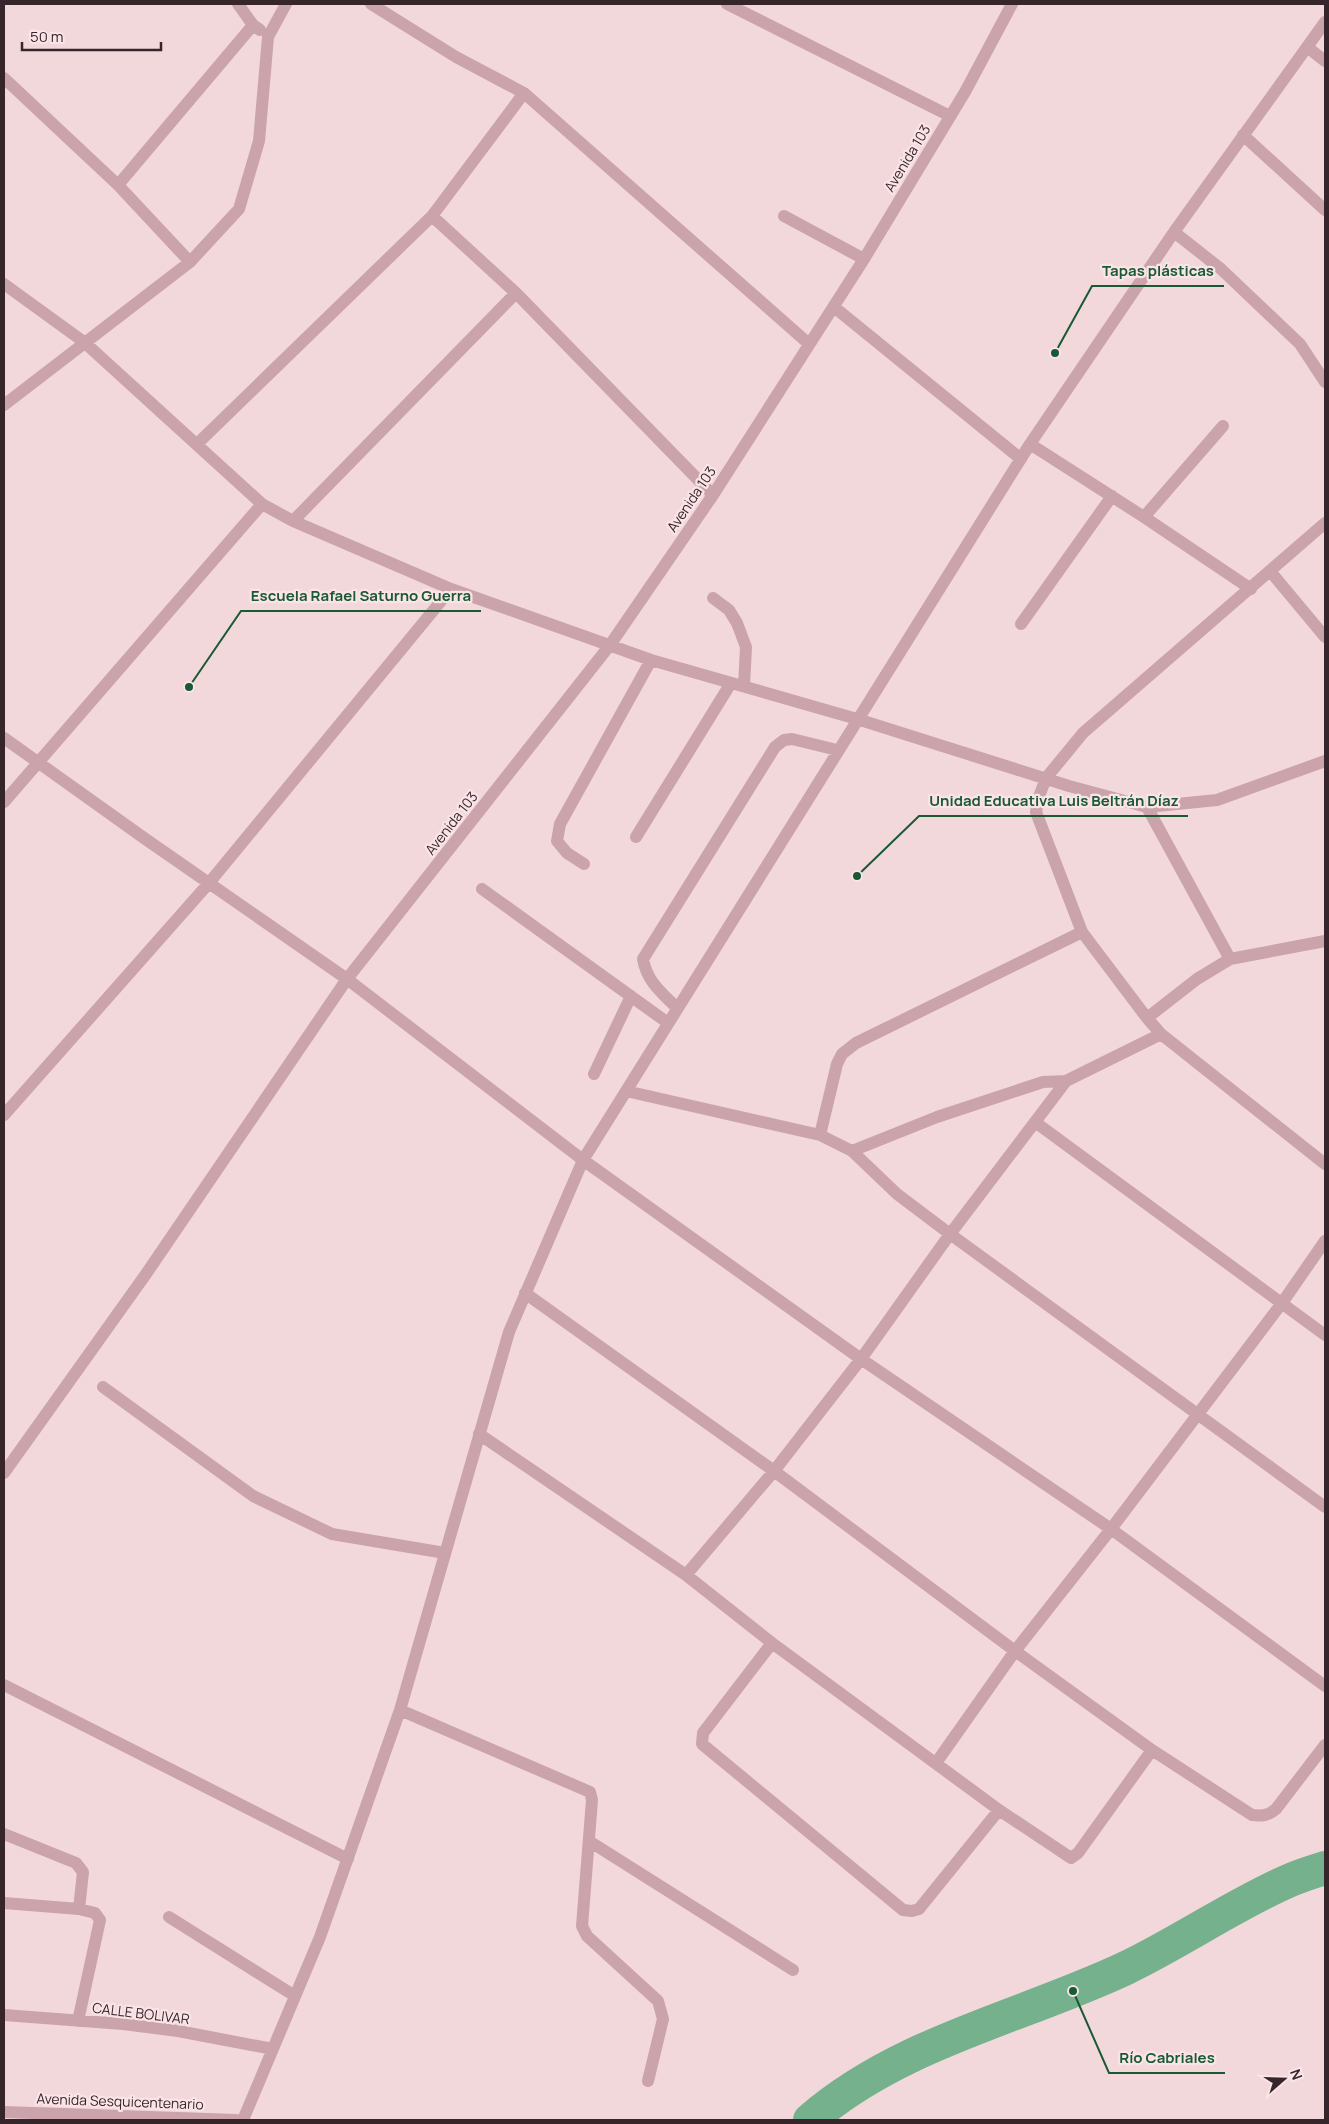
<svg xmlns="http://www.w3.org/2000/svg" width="1329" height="2124" font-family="Manrope,sans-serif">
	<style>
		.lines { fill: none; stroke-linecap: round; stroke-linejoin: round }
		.river { stroke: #75b18c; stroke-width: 34 }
		.minor { stroke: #cba3ab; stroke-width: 12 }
		.labels { text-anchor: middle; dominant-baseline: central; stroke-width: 4.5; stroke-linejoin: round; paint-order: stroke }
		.street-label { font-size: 14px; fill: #36262b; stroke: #fae4e7 }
		.leader { fill: none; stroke: #195933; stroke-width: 2 }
		.callout-dot { fill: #195933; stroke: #fae4e7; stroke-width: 2 }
		.callout-label { font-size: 15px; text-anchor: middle; font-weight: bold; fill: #195933; stroke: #fae4e7; stroke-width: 4.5; stroke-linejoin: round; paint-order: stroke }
	</style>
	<rect width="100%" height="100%" fill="#f2d8db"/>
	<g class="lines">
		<!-- river -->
		<path class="river" d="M810 2120C900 2042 1020 2018 1126 1968 1180 1942 1232 1906 1286 1882 1299 1876 1312 1872 1325 1868"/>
		<!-- minor -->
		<path class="minor" d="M238 4 253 25 260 30
			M371 4 456 57 524 93 809 344
			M727 4 950 116
			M1307 47 1325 61
			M4 78 118 185 190 262
			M1243 135 1325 210
			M118 185 253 25
			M432 216 516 293 713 495
			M784 216 864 259
			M1174 232 1221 269 1300 344 1325 382
			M4 284 84 342 262 504 293 521 451 589 651 660 857 719 1069 786 1147 807 1217 800 1325 761
			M834 307 1021 459
			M4 405 190 262 239 209 259 141 268 37 286 4
			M197 444 432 216 524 93
			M1030 444 1144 517 1251 589
			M1144 517 1223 426
			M293 521 516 293
			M1325 523 1083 733 1046 778 1040 794 1036 812 1082 932 1147 1018 1161 1034 1195 1061 1325 1164
			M1270 571 1325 637
			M713 598 729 610 737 623 746 647 744 686
			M1021 624 1112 496
			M4 738 144 838 347 979 583 1160 861 1359 1111 1529 1325 1686
			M4 802 262 504
			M1147 807 1230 959
			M636 837 731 683
			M584 864 567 853 557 841 560 824 651 660
			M482 889 668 1023
			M677 1008C662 993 647 982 643 959L775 747 784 740 792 739 837 750
			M1147 1018 1197 979 1230 959 1325 941
			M594 1074 631 996
			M626 1091 820 1135 852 1151 897 1194 950 1234 1325 1507
			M4 1115 209 883 451 589
			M1035 1122 1325 1335
			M820 1135 837 1064 842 1054 856 1043 1082 932
			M852 1151 937 1117 1043 1082 1066 1081
			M525 1293 774 1471 1015 1651 1152 1750 1252 1815C1262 1816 1268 1816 1276 1809L1325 1745
			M103 1387 253 1496 332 1534 445 1553
			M479 1434 686 1575 772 1643 999 1810 1071 1858 1078 1853 1152 1750
			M4 1473 146 1274 347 979 610 645 713 495 864 259 965 92 1012 4
			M686 1575 774 1471 861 1359 950 1234 1066 1081 1161 1034
			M772 1643 703 1733 702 1744 903 1910 912 1911 919 1909 999 1810
			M4 1685 348 1859
			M400 1710 590 1792 592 1800 582 1926 587 1936 658 2001 663 2019 648 2081
			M936 1763 1015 1651 1111 1529 1282 1303 1325 1241
			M4 1834 76 1863 83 1872 79 1909 95 1913 100 1920 78 2021
			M589 1841 793 1970
			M4 1903 79 1909
			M169 1917 295 1996
			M4 2015 123 2024 178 2031 273 2049
			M4 2112 236 2120
			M243 2120 320 1937 400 1710 509 1332 583 1160 1030 444 1174 232 1325 22"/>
	</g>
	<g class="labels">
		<!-- street labels -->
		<g class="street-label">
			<text transform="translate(907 158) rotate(-59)">Avenida 103</text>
			<text transform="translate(691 499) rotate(-56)">Avenida 103</text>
			<text transform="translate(451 823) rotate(-52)">Avenida 103</text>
			<text transform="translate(141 2013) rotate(7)">CALLE BOLIVAR</text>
			<text transform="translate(120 2101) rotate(2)">Avenida Sesquicentenario</text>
		</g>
	</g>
	<!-- callouts -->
	<path class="leader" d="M1055 353L1092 286H1224M189 687L241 611H481M857 876L919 816H1188M1073 1991L1109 2073H1225"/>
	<g class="callout-dot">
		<circle cx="1055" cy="353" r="5"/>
		<circle cx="189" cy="687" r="5"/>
		<circle cx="857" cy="876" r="5"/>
		<circle cx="1073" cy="1991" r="5"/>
	</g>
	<g class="callout-label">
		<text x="1158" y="276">Tapas plásticas</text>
		<text x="361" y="601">Escuela Rafael Saturno Guerra</text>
		<text x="1054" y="806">Unidad Educativa Luis Beltrán Díaz</text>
		<text x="1167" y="2063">Río Cabriales</text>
	</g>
	<!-- border -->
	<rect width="1329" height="2124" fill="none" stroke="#36262b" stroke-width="10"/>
	<!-- north arrow -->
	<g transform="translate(1284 2079) rotate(70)" stroke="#fae4e7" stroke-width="4" paint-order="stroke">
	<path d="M0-4L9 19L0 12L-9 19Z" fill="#36262b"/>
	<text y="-8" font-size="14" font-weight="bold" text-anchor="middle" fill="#36262b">N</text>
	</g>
	<!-- scale -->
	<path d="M22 42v8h139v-8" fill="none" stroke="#36262b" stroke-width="2.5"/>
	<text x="30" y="42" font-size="15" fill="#36262b" stroke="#fae4e7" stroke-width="4" paint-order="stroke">50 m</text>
</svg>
